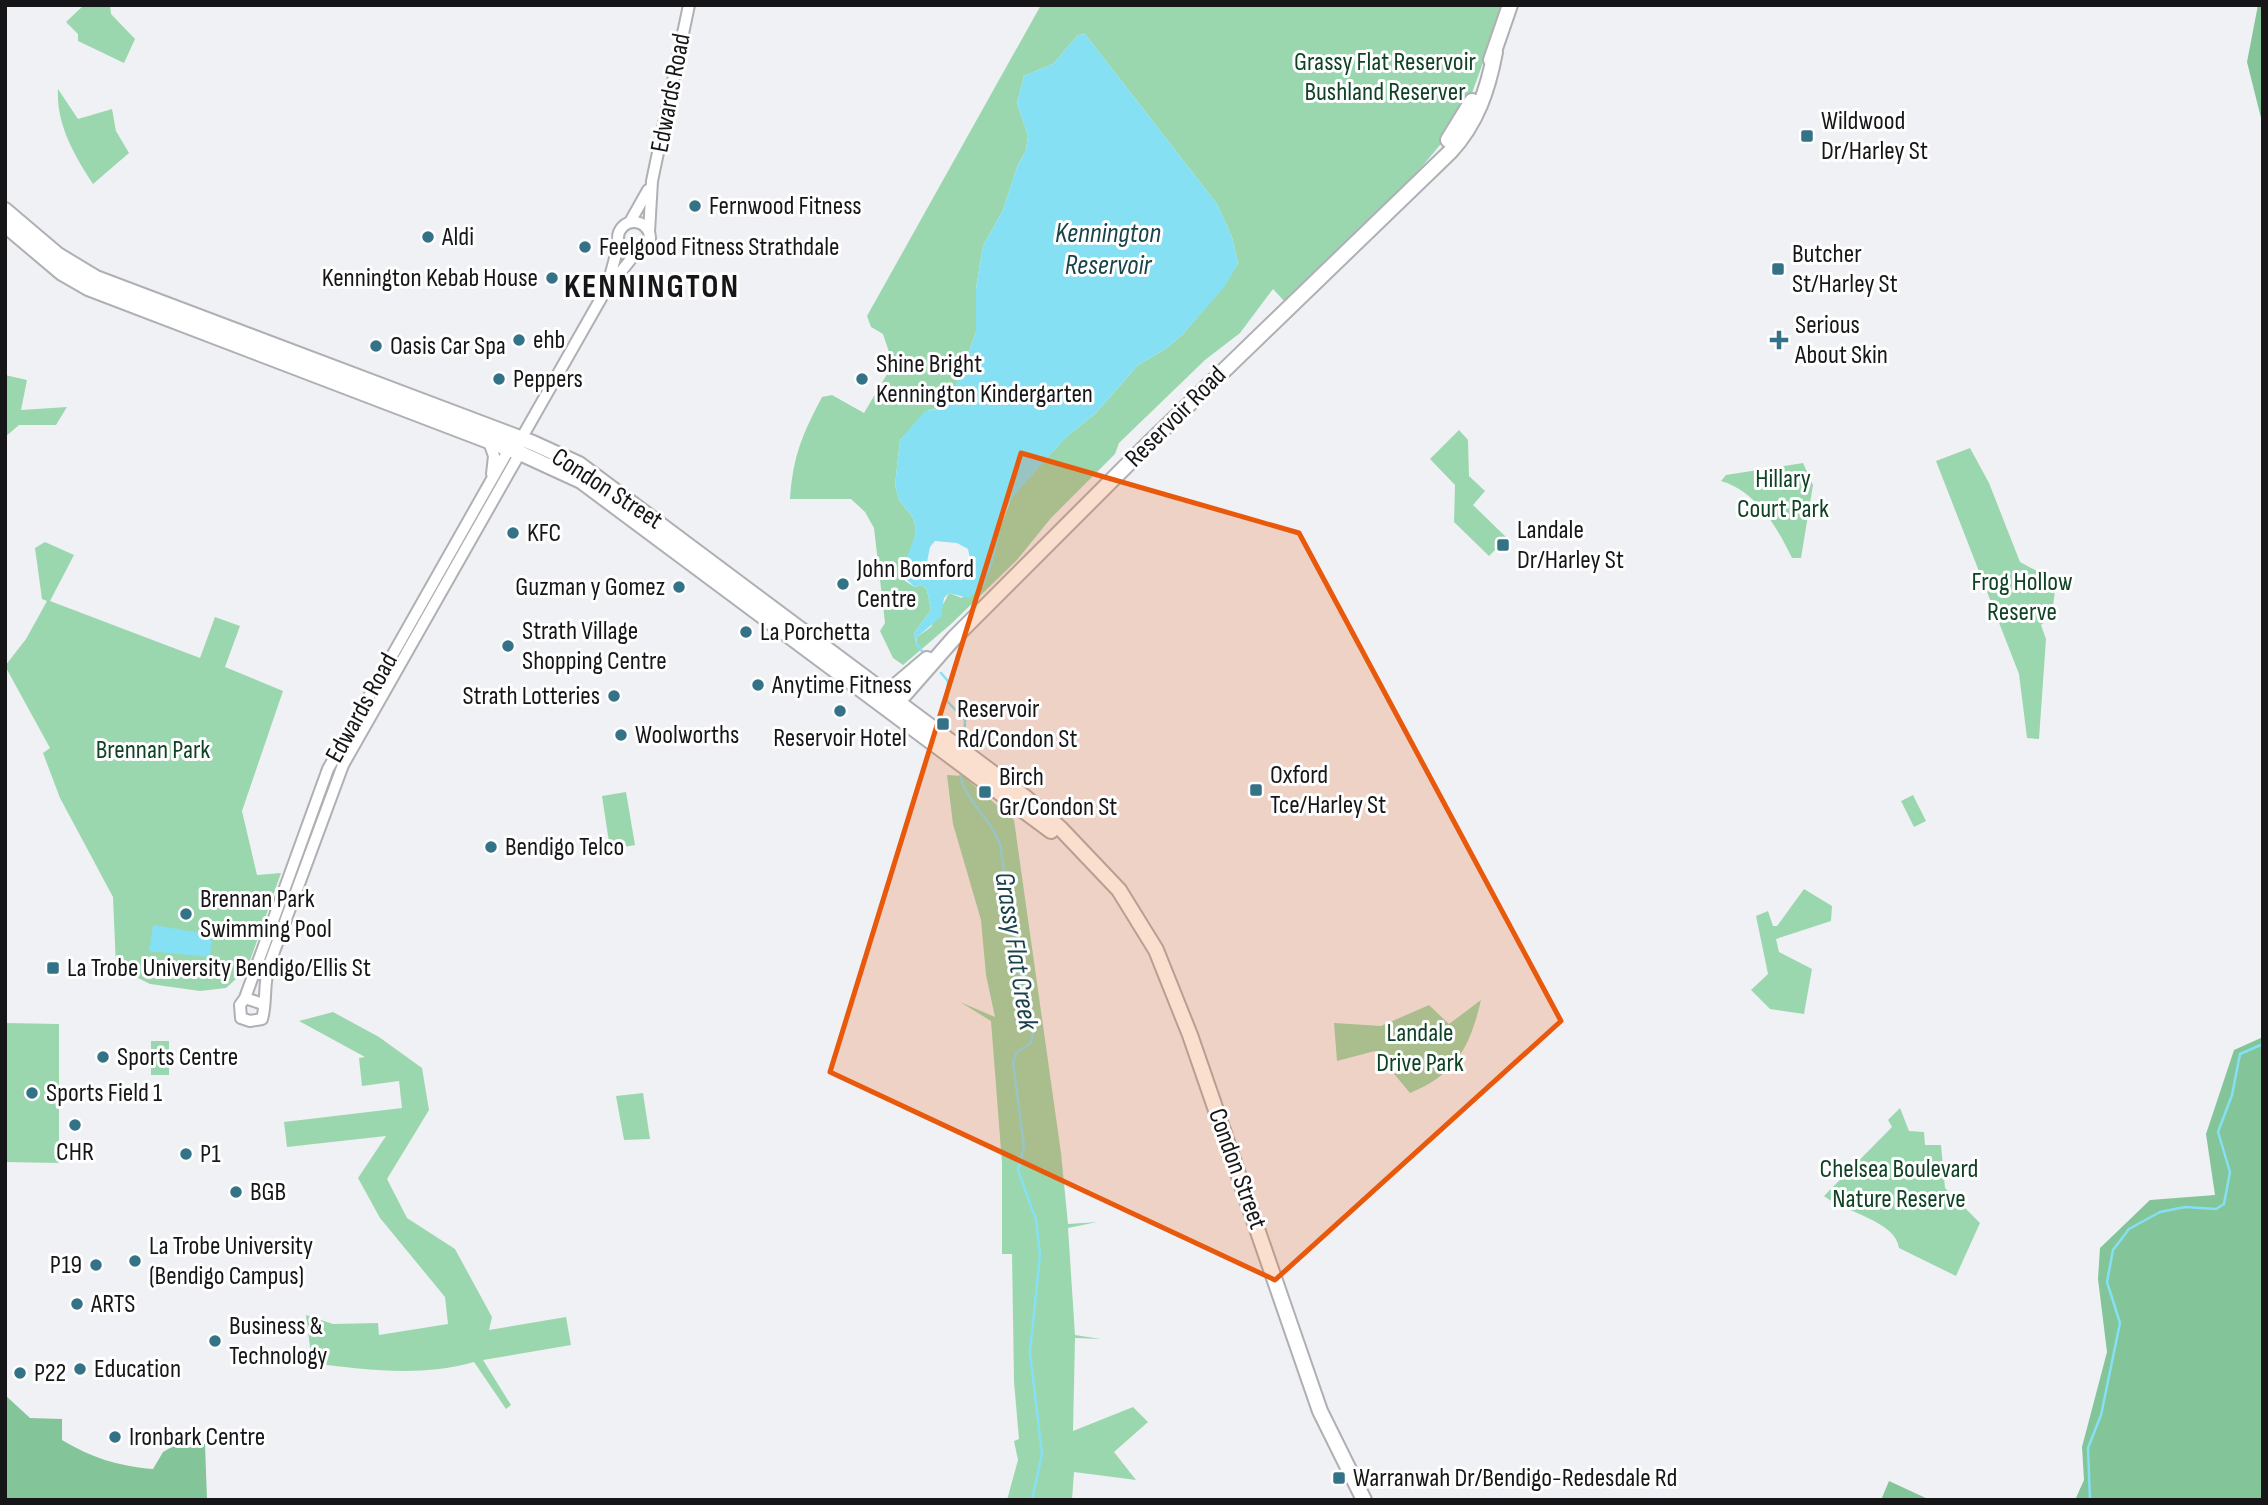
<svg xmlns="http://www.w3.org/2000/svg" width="2268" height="1505" font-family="'Sofia Sans Condensed',sans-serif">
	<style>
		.green { fill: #9bd7ae; fill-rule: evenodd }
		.forest { fill: #83c499 }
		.water { fill: #85e0f3; fill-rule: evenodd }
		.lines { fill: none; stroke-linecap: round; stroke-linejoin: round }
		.stream { stroke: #85e0f3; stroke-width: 2.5 }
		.minor-casing { stroke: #afb0b4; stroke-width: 14 }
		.major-casing { stroke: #afb0b4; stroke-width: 18 }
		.minor { stroke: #fff; stroke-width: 10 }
		.major { stroke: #fff; stroke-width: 14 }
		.marked { fill: #e8590c; fill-opacity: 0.2; stroke: #e8590c; stroke-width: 5; stroke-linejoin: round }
		.poi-dot { fill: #347288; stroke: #fefefe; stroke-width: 2.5 }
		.labels { text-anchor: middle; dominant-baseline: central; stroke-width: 6; stroke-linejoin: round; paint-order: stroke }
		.park-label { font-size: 26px; fill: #104226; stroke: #fefefe }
		.street-label { font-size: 26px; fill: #161618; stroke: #fefefe }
		.poi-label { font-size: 26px; fill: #161618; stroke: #fefefe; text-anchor: start }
		.water-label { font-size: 28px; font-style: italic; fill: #18434b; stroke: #fefefe }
		.district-label { font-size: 33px; font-weight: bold; letter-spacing: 2px; fill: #161618; stroke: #fefefe }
	</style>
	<rect width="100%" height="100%" fill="#f0f1f5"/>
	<!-- green -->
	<path class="green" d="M84 5H110L111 14 135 39 124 63 78 41V34L66 22Z
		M1041 5H1504L1468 104 1445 139 1415 175 1285 302 1273 289 1240 333 1205 360 1119 443 1115 454 1051 518 1017 560 951 624 903 665 893 658 880 631 885 623 874 528 865 512 851 499H790C793 456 802 435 822 397L832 395 864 413 893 364 883 334 871 327 867 316ZM1085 34 1217 204 1232 237 1238 263 1225 285 1183 334 1167 348 1138 365 1096 413 1064 439 1019 489 1011 499 999 531 962 598 949 593 931 627 917 637 916 643 914 633 931 610 927 590 922 585 915 587 905 581 901 573 909 560 916 532 914 519 899 500 895 485 900 440 929 410 948 407 976 332V288L983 246 1003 210 1017 167 1026 150 1028 136 1017 103 1024 76 1053 64 1078 35Z
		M58 89 78 119 112 109 116 131 129 153 93 184C74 155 56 124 58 89Z
		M5 375 27 380 21 410 67 407 56 425H19L5 437Z
		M1459 430 1468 440 1469 476 1485 491 1473 505 1507 538 1489 556 1454 522 1455 485 1430 459Z
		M1970 448 1989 483 2020 562 2056 581 2052 616 2041 625 2046 639 2039 739 2027 738 2019 674 1936 461Z
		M1803 463 1813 485 1801 558H1792C1777 527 1756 491 1721 481L1726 475Z
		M45 542 74 555 50 601 200 658 215 617 240 626 225 667 283 691 242 811 257 875 281 873 247 969 226 988 200 991 150 984 116 967 113 897 60 798 43 753 50 748 5 666 26 639 47 601 42 599 35 548Z
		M947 775 963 776 1014 820 1061 1153 1068 1224 1097 1222 1068 1228 1075 1335 1101 1339 1075 1338 1073 1431 1133 1407 1148 1422 1114 1452 1136 1480 1074 1472 1072 1500H1007L1018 1460 1014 1441 1019 1439 1014 1382 1012 1254H1002V1163L991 1021 960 1002 995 1017 986 975 981 920 953 824Z
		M626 792 635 845 610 849 602 796Z
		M1913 795 1926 821 1914 827 1901 801Z
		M1804 889 1832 906 1831 921 1776 939 1779 952 1812 969 1804 1014 1770 1009 1751 990 1768 974 1756 916 1768 911 1773 926H1777Z
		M1481 1000C1470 1047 1456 1074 1410 1093L1375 1051 1337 1061 1334 1023 1381 1026 1429 1005 1449 1024Z
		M333 1012 379 1037 422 1068 429 1110 387 1179 407 1218 455 1249 492 1317 489 1330 566 1317 571 1345 483 1360 511 1405 506 1409 474 1362C421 1377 367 1370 312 1363L306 1315 333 1324 378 1323 379 1335 448 1324 445 1297 380 1218 358 1178 386 1136 287 1147 284 1122 402 1108 399 1081 362 1086 359 1058 365 1057 299 1021Z
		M5 1023 59 1024V1163L5 1162Z
		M151 1041H169V1075H151Z
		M643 1093 650 1139 624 1140 616 1096Z
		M1900 1108 1909 1131 1924 1132 1925 1145H1941L1945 1188 1980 1223 1956 1276 1899 1248C1896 1221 1844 1212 1824 1196L1892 1127 1888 1120Z"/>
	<!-- forest -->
	<path class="forest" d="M2258 5H2263V126L2247 62Z
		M2263 1037V1500H2075L2084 1480 2082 1447 2107 1352 2098 1279 2100 1248 2150 1200 2215 1195 2206 1134 2234 1050Z
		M5 1395 30 1418 62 1419V1440C92 1458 118 1466 153 1469L163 1452 184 1440 205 1444 207 1500H5Z
		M1889 1481 1930 1500H1881Z"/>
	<!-- water -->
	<path class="water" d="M1085 34 1217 204 1232 237 1238 263 1225 286 1183 334 1167 348 1138 365 1096 413 1064 439 1011 499 1002 518 994 559 984 586 968 598 949 593 944 598 941 617 917 637 915 643 914 633 931 610 927 590 922 585 915 587 901 575 916 532 914 519 899 500 895 485 900 440 925 411 948 407 976 332V288L983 246 1003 210 1017 167 1026 150 1028 136 1017 103 1024 76 1053 64 1078 35ZM935 541 957 543 968 549 971 563 963 580H935L925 573 930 547Z
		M153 925 212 935 210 957 149 951Z"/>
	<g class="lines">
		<!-- stream -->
		<path class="stream" d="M916 643 922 651
			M941 673 948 681 947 701 965 720 964 741
			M960 776C967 803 991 819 1000 844L1025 1011 1033 1031 1031 1043 1017 1052 1013 1063 1024 1146 1018 1170 1036 1220 1040 1255 1030 1352 1042 1454 1032 1500
			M2090 1500 2088 1448 2101 1415 2120 1323 2107 1282 2113 1250 2129 1229 2160 1212 2185 1207 2216 1209 2224 1204 2230 1172 2218 1132 2232 1095 2240 1054 2263 1044"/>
		<!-- minor casing -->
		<g class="minor-casing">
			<path id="minor" d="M630 222 648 190
				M618 238a16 16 0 1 1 32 0a16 16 0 1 1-32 0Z
				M649 232 652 181 689 5
				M610 277 619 243
				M521 439 604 293 635 254
				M489 442 494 456 492 474
				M245 998 328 769 509 449
				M263 1004 245 998 240 1005 241 1018 250 1021 262 1019C267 1002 263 985 269 965L343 765 520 453"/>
		</g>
		<!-- major casing -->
		<g class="major-casing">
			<path id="major" d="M1491 60 1510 5
				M1448 140 1472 101
				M5 210 58 255 96 278 533 443 579 464 1025 797 1061 829 1119 890 1156 950 1190 1035 1320 1411 1364 1500
				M5 225 62 273 88 288 520 453 581 481 1051 831
				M881 698 927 659
				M890 701 904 695 954 638 1148 444 1450 152C1477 123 1488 89 1495 52"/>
		</g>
		<!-- minor -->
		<use href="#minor" class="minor"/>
		<!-- major -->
		<use href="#major" class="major"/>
	</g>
	<!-- marked area -->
	<path class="marked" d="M1021 453 1299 533 1561 1021 1275 1280 830 1072Z"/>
	<!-- markers -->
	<g class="poi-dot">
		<rect x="1800" y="129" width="14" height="14" rx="3.5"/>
		<circle cx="695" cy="206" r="7"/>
		<circle cx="428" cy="237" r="7"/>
		<circle cx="585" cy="247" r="7"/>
		<rect x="1771" y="262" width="14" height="14" rx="3.5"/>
		<circle cx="552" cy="278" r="7"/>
		<circle cx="519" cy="340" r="7"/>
		<path d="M1775.5 329.5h7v7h7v7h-7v7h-7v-7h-7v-7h7z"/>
		<circle cx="376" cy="346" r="7"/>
		<circle cx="499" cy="379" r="7"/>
		<circle cx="862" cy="379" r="7"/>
		<circle cx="513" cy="533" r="7"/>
		<rect x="1496" y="538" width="14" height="14" rx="3.5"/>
		<circle cx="843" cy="584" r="7"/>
		<circle cx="679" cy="587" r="7"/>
		<circle cx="746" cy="632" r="7"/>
		<circle cx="508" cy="646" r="7"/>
		<circle cx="758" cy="685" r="7"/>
		<circle cx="614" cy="696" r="7"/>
		<circle cx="840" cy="711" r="7"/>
		<rect x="936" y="717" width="14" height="14" rx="3.5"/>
		<circle cx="621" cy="735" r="7"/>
		<rect x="1249" y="783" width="14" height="14" rx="3.5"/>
		<rect x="978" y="785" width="14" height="14" rx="3.5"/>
		<circle cx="491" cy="847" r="7"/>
		<circle cx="186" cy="914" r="7"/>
		<rect x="46" y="961" width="14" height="14" rx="3.5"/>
		<circle cx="103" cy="1057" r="7"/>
		<circle cx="32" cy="1093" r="7"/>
		<circle cx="75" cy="1125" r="7"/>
		<circle cx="186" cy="1154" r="7"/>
		<circle cx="236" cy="1192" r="7"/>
		<circle cx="135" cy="1261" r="7"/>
		<circle cx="96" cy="1265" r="7"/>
		<circle cx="77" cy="1304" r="7"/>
		<circle cx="215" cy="1341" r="7"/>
		<circle cx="80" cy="1369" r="7"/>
		<circle cx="20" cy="1373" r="7"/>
		<circle cx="115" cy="1437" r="7"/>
		<rect x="1332" y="1471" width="14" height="14" rx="3.5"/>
	</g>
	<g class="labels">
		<!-- park labels -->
		<g class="park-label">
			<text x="1385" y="62">Grassy Flat Reservoir<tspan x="1385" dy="30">Bushland Reserver</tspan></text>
			<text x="1783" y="479">Hillary<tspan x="1783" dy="30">Court Park</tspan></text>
			<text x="2022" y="582">Frog Hollow<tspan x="2022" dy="30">Reserve</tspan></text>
			<text x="153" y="750">Brennan Park</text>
			<text x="1420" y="1033">Landale<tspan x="1420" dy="30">Drive Park</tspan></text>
			<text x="1899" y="1169">Chelsea Boulevard<tspan x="1899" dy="30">Nature Reserve</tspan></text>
		</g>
		<!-- street labels -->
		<g class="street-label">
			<text transform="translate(671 93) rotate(-79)">Edwards Road</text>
			<text transform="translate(1176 417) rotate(-45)">Reservoir Road</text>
			<text transform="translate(607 489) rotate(33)">Condon Street</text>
			<text transform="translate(362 708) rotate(-61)">Edwards Road</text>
			<text transform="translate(1237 1169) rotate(70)">Condon Street</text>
		</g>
		<!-- poi labels -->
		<g class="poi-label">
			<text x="1821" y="121">Wildwood<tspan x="1821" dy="30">Dr/Harley St</tspan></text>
			<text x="709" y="206">Fernwood Fitness</text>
			<text x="442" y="237">Aldi</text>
			<text x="599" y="247">Feelgood Fitness Strathdale</text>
			<text x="1792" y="254">Butcher<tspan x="1792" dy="30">St/Harley St</tspan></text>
			<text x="538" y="278" text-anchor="end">Kennington Kebab House</text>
			<text x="1795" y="325">Serious<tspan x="1795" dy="30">About Skin</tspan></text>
			<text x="533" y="340">ehb</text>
			<text x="390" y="346">Oasis Car Spa</text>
			<text x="876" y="364">Shine Bright<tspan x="876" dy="30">Kennington Kindergarten</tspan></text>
			<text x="513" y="379">Peppers</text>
			<text x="1517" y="530">Landale<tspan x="1517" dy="30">Dr/Harley St</tspan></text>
			<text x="527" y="533">KFC</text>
			<text x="857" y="569">John Bomford<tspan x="857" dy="30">Centre</tspan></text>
			<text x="665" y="587" text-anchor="end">Guzman y Gomez</text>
			<text x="522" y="631">Strath Village<tspan x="522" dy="30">Shopping Centre</tspan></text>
			<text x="760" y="632">La Porchetta</text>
			<text x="772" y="685">Anytime Fitness</text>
			<text x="600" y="696" text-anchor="end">Strath Lotteries</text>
			<text x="957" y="709">Reservoir<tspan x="957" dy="30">Rd/Condon St</tspan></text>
			<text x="635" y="735">Woolworths</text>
			<text x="840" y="738" text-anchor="middle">Reservoir Hotel</text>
			<text x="1270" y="775">Oxford<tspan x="1270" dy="30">Tce/Harley St</tspan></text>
			<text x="999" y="777">Birch<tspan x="999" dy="30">Gr/Condon St</tspan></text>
			<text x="505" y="847">Bendigo Telco</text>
			<text x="200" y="899">Brennan Park<tspan x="200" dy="30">Swimming Pool</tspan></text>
			<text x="67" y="968">La Trobe University Bendigo/Ellis St</text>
			<text x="117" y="1057">Sports Centre</text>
			<text x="46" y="1093">Sports Field 1</text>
			<text x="75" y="1152" text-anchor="middle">CHR</text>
			<text x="200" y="1154">P1</text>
			<text x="250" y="1192">BGB</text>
			<text x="149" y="1246">La Trobe University<tspan x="149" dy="30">(Bendigo Campus)</tspan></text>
			<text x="82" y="1265" text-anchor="end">P19</text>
			<text x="91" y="1304">ARTS</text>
			<text x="229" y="1326">Business &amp;<tspan x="229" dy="30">Technology</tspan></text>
			<text x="94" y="1369">Education</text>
			<text x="34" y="1373">P22</text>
			<text x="129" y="1437">Ironbark Centre</text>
			<text x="1353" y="1478">Warranwah Dr/Bendigo-Redesdale Rd</text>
		</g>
		<!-- water labels -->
		<g class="water-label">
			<text x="1108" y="233">Kennington<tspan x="1108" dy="32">Reservoir</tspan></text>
			<text transform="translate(1016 951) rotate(81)">Grassy Flat Creek</text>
		</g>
		<!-- district labels -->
		<g class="district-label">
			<text x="652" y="287">KENNINGTON</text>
		</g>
	</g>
	<!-- border -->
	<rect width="2268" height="1505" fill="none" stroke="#161618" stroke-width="14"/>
</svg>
